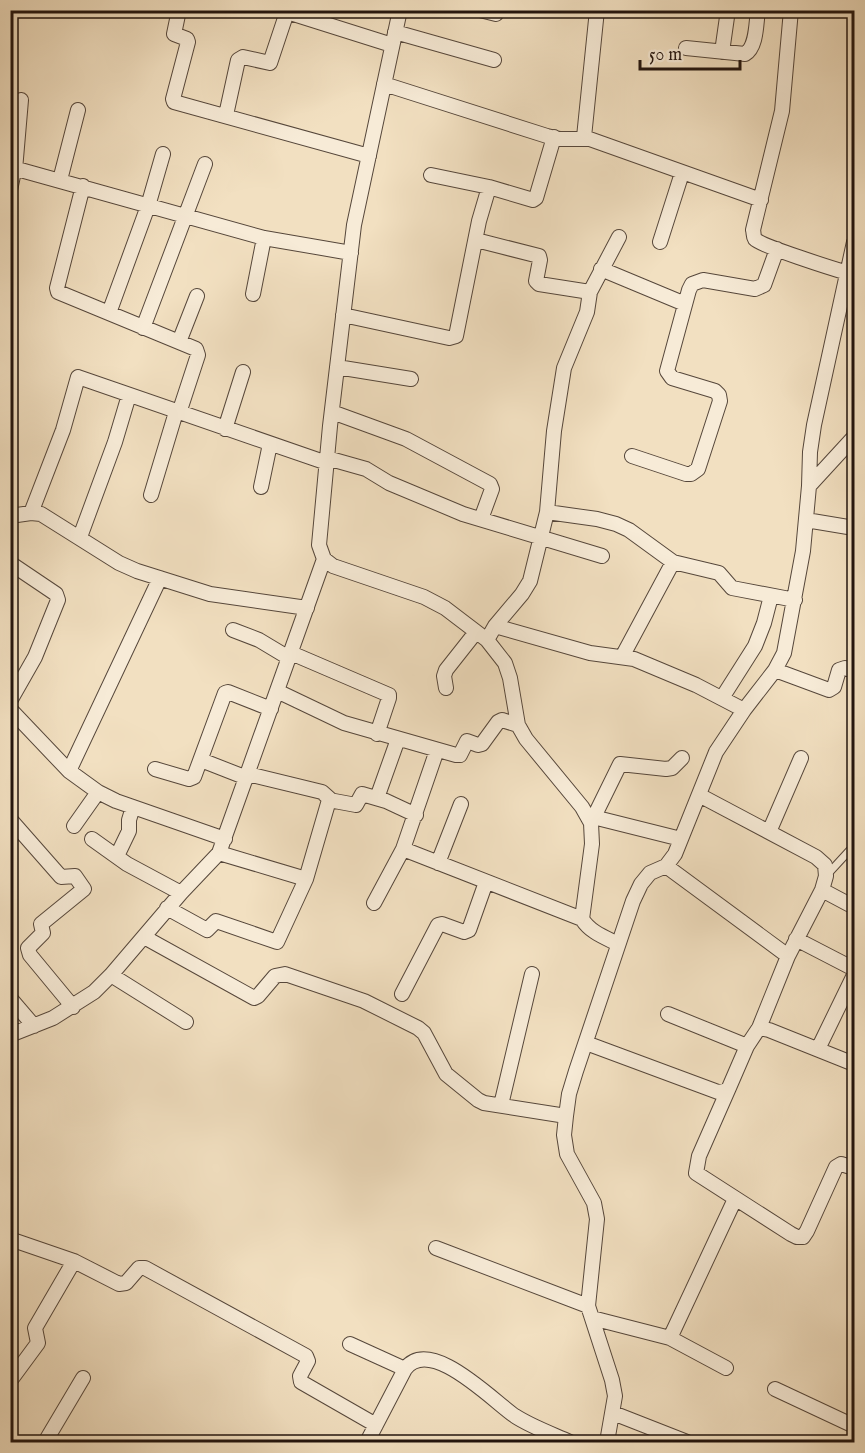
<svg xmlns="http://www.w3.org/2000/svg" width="865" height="1453" font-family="'IM FELL English',serif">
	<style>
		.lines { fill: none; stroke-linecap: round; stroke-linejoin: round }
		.service-casing { stroke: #56473b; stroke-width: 9 }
		.minor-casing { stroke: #56473b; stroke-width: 16 }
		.service { stroke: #f7ebd7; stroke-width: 7 }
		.minor { stroke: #f7ebd7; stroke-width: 14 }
	</style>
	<rect width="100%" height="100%" fill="#f2e0c1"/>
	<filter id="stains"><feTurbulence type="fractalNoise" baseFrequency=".00333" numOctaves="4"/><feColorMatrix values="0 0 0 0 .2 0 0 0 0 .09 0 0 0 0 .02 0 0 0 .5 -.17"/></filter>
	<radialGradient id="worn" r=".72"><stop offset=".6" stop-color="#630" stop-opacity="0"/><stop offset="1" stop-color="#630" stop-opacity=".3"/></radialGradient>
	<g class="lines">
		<!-- service casing -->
		<g class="service-casing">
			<path id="service" d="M826 876 849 851 854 849"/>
		</g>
		<!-- minor casing -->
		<g class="minor-casing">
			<path id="minor" d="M179 10 174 34 187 39 188 42 173 99 174 102 369 156
				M281 10 392 45
				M400 10 354 225 330 426 319 545 324 559 333 566 424 597 445 608 487 640
				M480 10 496 14
				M597 10 584 137 761 200
				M791 10 782 111 753 230C754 233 753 236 755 239 761 246 834 269 848 273
				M395 32 494 60
				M686 48 745 54C757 47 756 23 758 10
				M722 52 728 10
				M384 84 547 136 560 139H587
				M226 115 238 60 243 57 270 63 287 12
				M15 170 21 100
				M431 175 489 187 533 200 536 198 554 137
				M60 180 78 110
				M83 186 57 288 58 292 196 349 198 355 179 413
				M10 190 14 171 17 169 264 238 351 253
				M476 240 539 256 540 260 536 281 539 284 590 292
				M660 242 682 173
				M601 269 685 304
				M253 294 264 238
				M109 313 148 206 163 154
				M343 315 449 338 456 336 479 221 489 187
				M143 328 205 164
				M179 342 197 296
				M337 367 411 379
				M332 412 406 439 490 484 492 489 481 519
				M225 429 243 372
				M632 456 686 474H691L698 469 720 401 719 395 715 391 672 378 667 371 689 290 692 284 703 280 755 289 764 285 777 249
				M327 458 366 469 389 483 463 514 602 556
				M809 486 854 437
				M261 487 270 444
				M151 495 176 412
				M547 512 597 519 616 524 629 530 673 562 719 573 732 588 795 600
				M31 513 63 430 78 377 327 463
				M10 516 31 513 41 514 119 563 137 571 210 594 307 608
				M806 520 854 528
				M80 537 115 442 129 395
				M10 563 56 594 58 600 35 657 10 701
				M495 626 590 653 634 659 696 685 744 710
				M233 630 259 640 289 658
				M291 653 389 695V698L377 734
				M622 657 673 562
				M775 670 829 690 834 687 839 670 845 668 854 671
				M446 688 444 676 446 670 476 632
				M277 691 344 723 456 755H460L467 741 478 745 482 744 498 722 502 720 518 725
				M722 698 755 646 764 623 771 596
				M10 709 69 771 98 792 116 801 225 839
				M201 760 247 778
				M155 769 189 779 194 777 225 693 228 692 271 709
				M69 771 160 578
				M248 774 322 792 331 800
				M699 795 816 857 825 865 826 876 822 890 788 956 759 1028
				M377 798 398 739
				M593 817 681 839
				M10 819 61 877 75 876 84 889 41 924 43 933 28 948 30 955 73 1007
				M591 823 620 764 666 769 672 768 682 758
				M74 826 98 792
				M769 832 801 758
				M92 839 127 864 181 893
				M403 849 582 919
				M219 853 306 879
				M117 856 129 831V820L133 807
				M438 863 461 804
				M666 866 788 956
				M822 890 854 907
				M374 903 403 849 437 750
				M167 908 207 930 216 921 277 942 306 879 329 800 356 805 362 794 386 801 416 815
				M144 937 254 998 258 996 275 976 285 974 364 1001 418 1028 424 1033 446 1074 478 1100 484 1103 566 1116
				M796 939 854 969
				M618 944C604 937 590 932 582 919L592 844 591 823 582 807 526 739 518 725 510 678 505 663 487 640 495 626 522 594 530 581 547 512 554 431 564 368 587 312 590 292 619 237
				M111 975 186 1022
				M402 994 438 925 442 924 464 932 469 930 486 882
				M10 998 34 1026
				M668 1014 747 1046
				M10 1035 53 1018 94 992 111 975 181 893 219 853 324 559
				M586 1043 718 1092 728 1090 747 1046 759 1028 769 1030 854 1064
				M818 1049 854 975
				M728 1090 699 1156 696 1173 791 1234 797 1237H803L807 1231 836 1167 841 1164 854 1168
				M501 1105 532 974
				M10 1239 74 1261 119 1284 126 1283 139 1268H145L306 1356 308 1361 300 1376 301 1382 376 1425
				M436 1248 588 1306
				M592 1318 670 1338 726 1368
				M670 1338 735 1199
				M350 1344 405 1369
				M10 1381 38 1343 35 1328 74 1261
				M775 1389 854 1426
				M613 1413 687 1442
				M10 1441 12 1442
				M45 1442 83 1378
				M367 1442 405 1369C430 1335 493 1401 515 1416 532 1427 552 1434 570 1442
				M607 1442 615 1396 612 1380 588 1306 597 1219 594 1203 567 1154 564 1135 566 1116 569 1094 576 1071 633 901 641 884 650 873 666 866 675 854 716 752 744 710 775 670 784 653 803 551 809 486 810 452 814 425 854 242"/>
		</g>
		<!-- service -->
		<use href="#service" class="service"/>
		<!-- minor -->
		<use href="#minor" class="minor"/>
	</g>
	<!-- margin -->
	<rect width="865" height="1453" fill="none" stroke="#f2e0c1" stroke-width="36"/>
	<rect x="12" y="12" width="841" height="1429" fill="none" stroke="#22140e" stroke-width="3"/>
	<rect x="18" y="18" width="829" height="1417" fill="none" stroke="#22140e" stroke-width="1.5"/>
	<!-- scale -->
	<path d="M640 60v9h100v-9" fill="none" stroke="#22140e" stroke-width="3"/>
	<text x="649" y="60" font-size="18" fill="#22140e" stroke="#f7ebd7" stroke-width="4.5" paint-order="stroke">50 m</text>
	<rect width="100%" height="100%" filter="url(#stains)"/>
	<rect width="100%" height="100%" fill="url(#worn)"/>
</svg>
